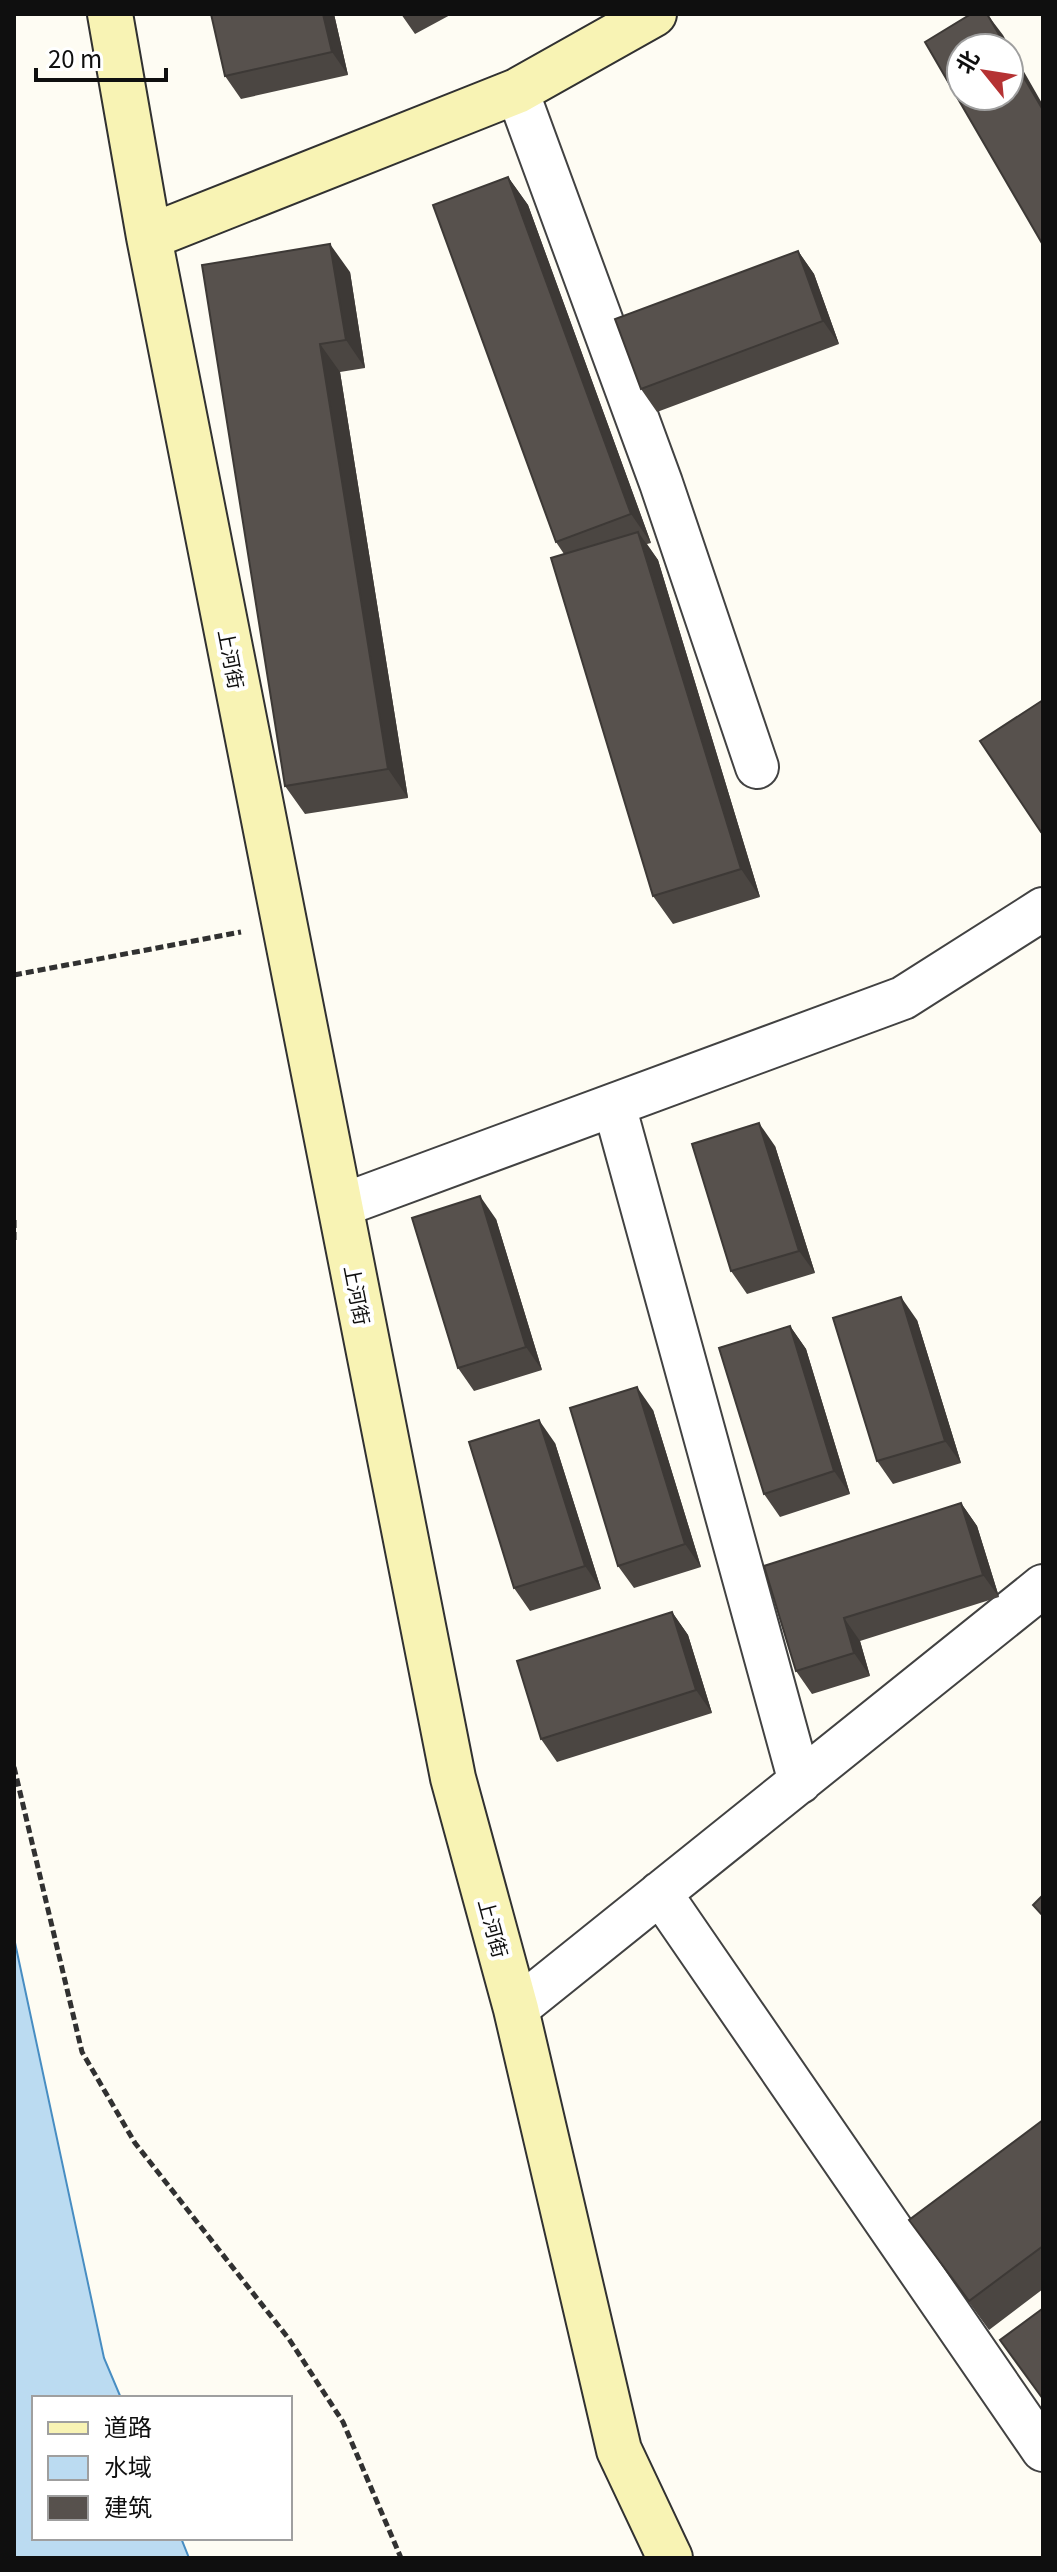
<svg xmlns="http://www.w3.org/2000/svg" width="1057" height="2572" font-family="Georgia,'Noto Sans SC',serif">
	<style>
		.water { fill: #bbdbf1; stroke: #488dc2; stroke-width: 2 }
		.lines { fill: none; stroke-linecap: round; stroke-linejoin: round }
		.street-casing { stroke: #424242; stroke-width: 46 }
		.secondary-casing { stroke: #313131; stroke-width: 48 }
		.path { stroke: #313131; stroke-width: 5; stroke-dasharray: 8 4; stroke-linecap: butt }
		.street { stroke: #fff; stroke-width: 42 }
		.secondary { stroke: #f8f3b4; stroke-width: 44 }
		.wall { fill: #4b4642 }
		.shaded-wall { fill: #3d3936 }
		.building { fill: #57514d; stroke: #3d3936; stroke-width: 2 }
		.labels { text-anchor: middle; dominant-baseline: central; stroke-width: 8; stroke-linejoin: round; paint-order: stroke }
		.street-label { font-size: 20px; fill: #0f0f0f; stroke: #fff }
	</style>
	<rect width="100%" height="100%" fill="#fefcf3"/>
	<!-- water -->
	<path class="water" d="M14 1938 104 2358 121 2398H34V2538H181L189 2558H14Z"/>
	<g class="lines">
		<!-- street casing -->
		<g class="street-casing">
			<path id="street" d="M517 91 661 483 757 767
				M614 1105 800 1782
				M340 1206 903 998 1043 909
				M660 1893 1043 2450
				M516 2009 1043 1586"/>
		</g>
		<!-- secondary casing -->
		<g class="secondary-casing">
			<path id="secondary" d="M110 14 149 237 453 1778 516 2009 619 2450 670 2558
				M149 237 517 91 654 14"/>
		</g>
		<!-- path -->
		<path class="path" d="M14 975 241 932
			M14 1220V1240
			M14 1767 82 2052 135 2143 289 2339 343 2422 401 2558"/>
		<!-- street -->
		<use href="#street" class="street"/>
		<!-- secondary -->
		<use href="#secondary" class="secondary"/>
	</g>
	<!-- wall -->
	<path class="wall" d="M211 14H334L348 75 241 99 225 76Z
		M401 14H452L415 34Z
		M508 177 528 205 651 543 647 544 658 560 760 897 673 924 653 896 564 554 556 542Z
		M798 251 814 274 839 344 657 412 641 389Z
		M202 265 350 272 365 368 340 372 408 798 305 814 285 786Z
		M775 1146 815 1273 747 1294 731 1271Z
		M496 1219 542 1370 474 1391 458 1368Z
		M917 1320 961 1463 893 1484 877 1461Z
		M790 1326 806 1349 850 1494 780 1517 764 1494Z
		M653 1410 701 1567 634 1588 618 1566Z
		M555 1443 601 1589 530 1611 514 1588Z
		M961 1503 977 1526 999 1597 860 1641 870 1676 812 1694 796 1671 764 1566Z
		M672 1612 688 1635 712 1713 557 1762 541 1739Z
		M1043 2120V2289L989 2330 909 2220Z"/>
	<!-- shaded-wall -->
	<path class="shaded-wall" d="M323 14H334L348 75 332 52Z
		M987 14 1003 35 1043 105V110L1009 52V48H1007Z
		M508 177 528 205 651 543 631 514Z
		M330 244 350 272 365 368 346 340Z
		M798 251 814 274 839 344 823 321Z
		M320 344 340 372 408 798 388 769Z
		M638 532 658 560 760 897 741 869Z
		M759 1123 775 1146 815 1273 799 1251Z
		M480 1196 496 1219 542 1370 526 1347Z
		M901 1297 917 1320 961 1463 945 1441Z
		M790 1326 806 1349 850 1494 834 1471Z
		M637 1387 653 1410 701 1567 685 1544Z
		M539 1420 555 1443 601 1589 585 1566Z
		M961 1503 977 1526 999 1597 983 1575Z
		M672 1612 688 1635 712 1713 696 1690Z
		M844 1618 860 1641 870 1676 854 1653Z"/>
	<!-- building -->
	<path class="building" d="M211 14H323L332 52 225 76Z
		M971 14H987L1007 48H961V96H1009V52L1043 110V245L925 42Z
		M508 177 631 514 556 542 433 205Z
		M330 244 346 340 320 344 388 769 285 786 202 265Z
		M798 251 823 321 641 389 615 319Z
		M638 532 741 869 653 896 551 558Z
		M1043 700V831L1041 832 980 741Z
		M759 1123 799 1251 731 1271 692 1144Z
		M480 1196 526 1347 458 1368 412 1218Z
		M901 1297 945 1441 877 1461 833 1318Z
		M790 1326 834 1471 764 1494 719 1348Z
		M637 1387 685 1544 618 1566 570 1408Z
		M539 1420 585 1566 514 1588 469 1442Z
		M961 1503 983 1575 844 1618 854 1653 796 1671 764 1566Z
		M672 1612 696 1690 541 1739 517 1661Z
		M1043 1895V1916L1033 1905Z
		M1043 2120V2246L969 2301 909 2220Z
		M1042 2309 1043 2310V2399L1000 2340Z"/>
	<g class="labels">
		<!-- street labels -->
		<g class="street-label">
			<text transform="translate(232 659) rotate(79)">上河街</text>
			<text transform="translate(358 1295) rotate(79)">上河街</text>
			<text transform="translate(494 1928) rotate(75)">上河街</text>
		</g>
	</g>
	<!-- border -->
	<rect width="1057" height="2572" fill="none" stroke="#0f0f0f" stroke-width="32"/>
	<!-- legend -->
	<rect x="32" y="2396" width="260" height="144" fill="#ffffff" stroke="#9f9f9f" stroke-width="2"/>
	<rect x="48" y="2422" width="40" height="12" fill="#f8f3b4" stroke="#9f9f9f" stroke-width="2"/>
	<text x="104" y="2436" font-size="24" fill="#0f0f0f">道路</text>
	<rect x="48" y="2456" width="40" height="24" fill="#bbdbf1" stroke="#9f9f9f" stroke-width="2"/>
	<text x="104" y="2476" font-size="24" fill="#0f0f0f">水域</text>
	<rect x="48" y="2496" width="40" height="24" fill="#57514d" stroke="#9f9f9f" stroke-width="2"/>
	<text x="104" y="2516" font-size="24" fill="#0f0f0f">建筑</text>
	<!-- north arrow -->
	<g transform="translate(985 72) rotate(300)"><circle r="38" fill="#ffffff" stroke="#9f9f9f" stroke-width="2"/>
	<path d="M0-6L14 30L0 20L-14 30Z" fill="#b53233"/>
	<text y="-12" font-size="22" font-weight="bold" text-anchor="middle" fill="#0f0f0f">北</text>
	</g>
	<!-- scale -->
	<path d="M36 68v12h130v-12" fill="none" stroke="#0f0f0f" stroke-width="4"/>
	<text x="48" y="68" font-size="24" fill="#0f0f0f" stroke="#ffffff" stroke-width="6" paint-order="stroke">20 m</text>
</svg>
